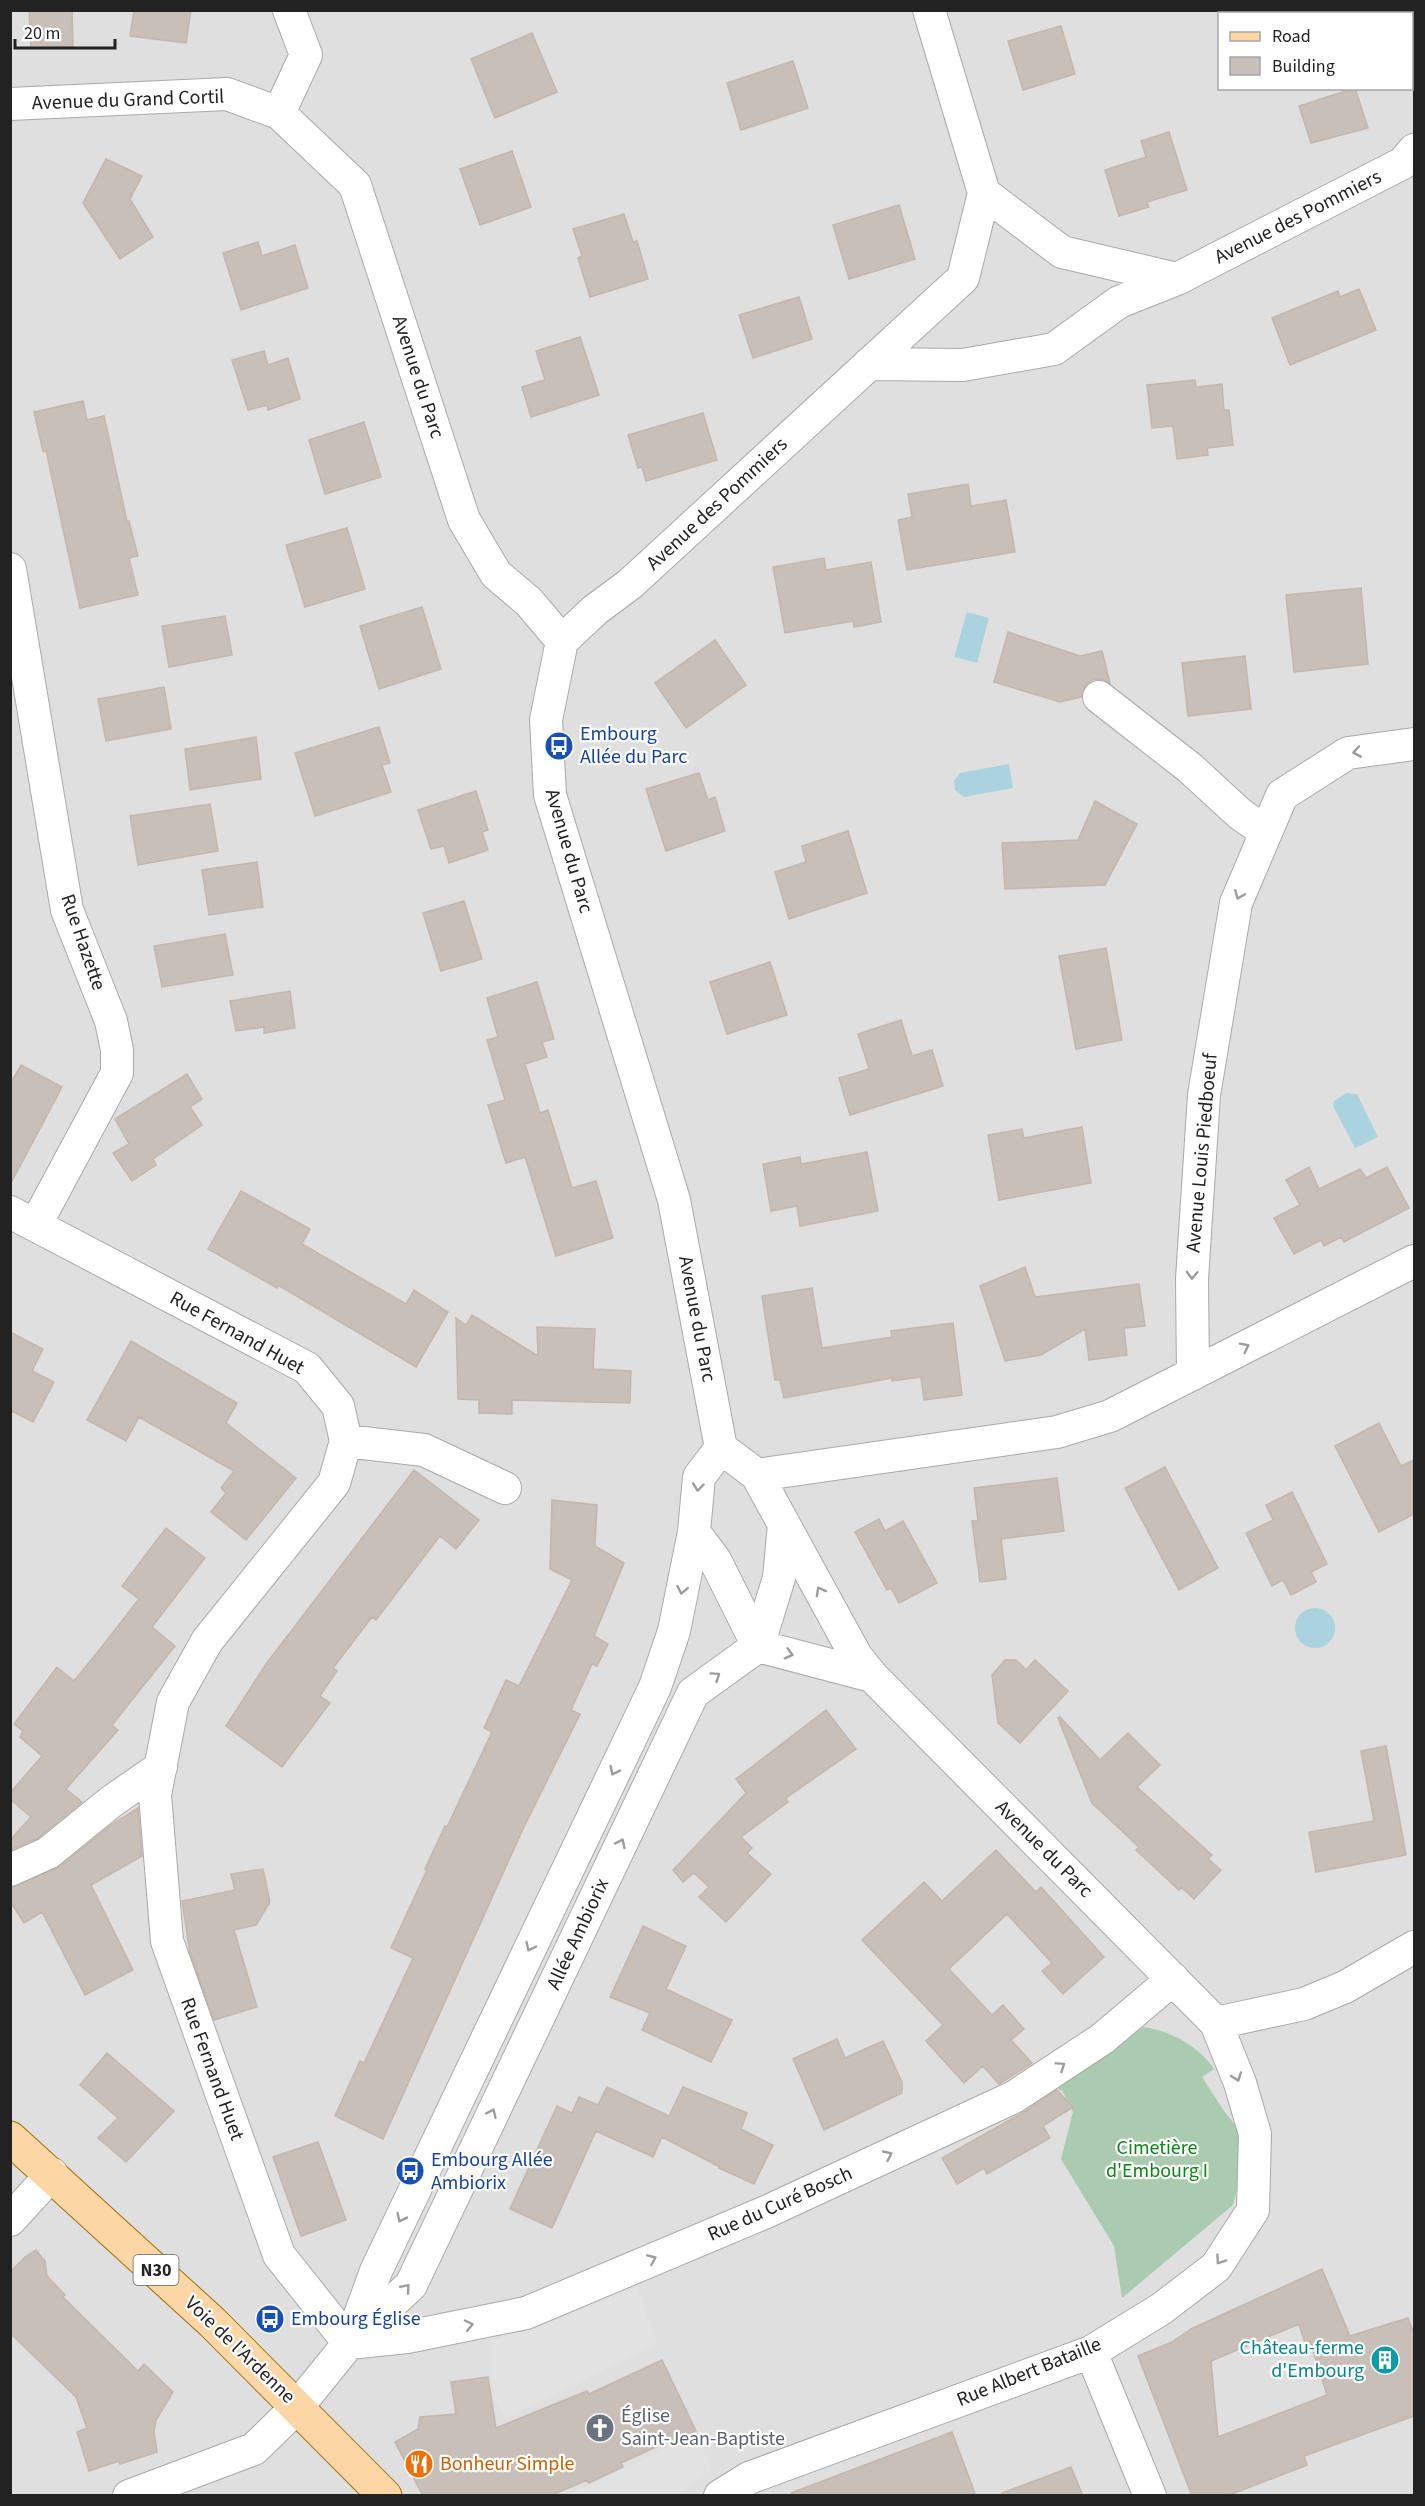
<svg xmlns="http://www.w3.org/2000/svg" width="1425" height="2506" font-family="'Source Sans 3',sans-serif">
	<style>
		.residential { fill: #e0dfdf; fill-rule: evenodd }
		.cemetery { fill: #aacbaf }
		.parking { fill: #e2e2e2 }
		.water { fill: #aad3df }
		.building { fill: #c7bfb8; stroke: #c4b6ab; stroke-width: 1.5; fill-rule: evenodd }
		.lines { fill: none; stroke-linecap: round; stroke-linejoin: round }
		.minor-casing { stroke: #a9a9a9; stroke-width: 34 }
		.primary-casing { stroke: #a06b00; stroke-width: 35 }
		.minor { stroke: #fff; stroke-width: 32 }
		.primary { stroke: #fcd6a4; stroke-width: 33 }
		.oneway { stroke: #9c9c9c }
		.labels { text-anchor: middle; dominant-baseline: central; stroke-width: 4.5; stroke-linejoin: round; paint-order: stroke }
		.shield { fill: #fff; stroke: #646464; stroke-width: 1.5 }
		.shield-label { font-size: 18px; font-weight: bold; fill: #222 }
		.street-label { font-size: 20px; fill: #222; stroke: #fff }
		.transit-label { font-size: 20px; fill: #164399; stroke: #fff; text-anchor: start }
		.park-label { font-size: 20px; fill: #0c8416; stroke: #fff }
		.culture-label { font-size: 20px; fill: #0d838f; stroke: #fff; text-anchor: end }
		.worship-label { font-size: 20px; fill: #5b616d; stroke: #fff; text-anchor: start }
		.food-label { font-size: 20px; fill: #c56008; stroke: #fff; text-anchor: start }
	</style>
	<rect width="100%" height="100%" fill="#f2efe9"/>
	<!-- residential -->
	<path class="residential" d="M11 11H1414V2495H11ZM1220 14H1412V88H1220Z"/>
	<!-- cemetery -->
	<path class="cemetery" d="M1143 2027C1169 2030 1199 2046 1214 2069L1202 2077 1224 2111 1243 2135V2166L1233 2205 1122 2298 1114 2246 1061 2159 1073 2112 1062 2090 1060 2091 1057 2085Z"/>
	<!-- parking -->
	<path class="parking" d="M635 2282 657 2344 505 2418 493 2395 491 2342Z
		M697 2435 711 2469 676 2495H568Z"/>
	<!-- water -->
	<path class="water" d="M967 612 989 618 977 663 954 657Z
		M1009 764 1013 788 964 797 955 790 954 781 960 773Z
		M1346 1093 1357 1094 1378 1137 1355 1148 1333 1106 1334 1101Z
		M1295 1628a20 20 0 1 1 40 0a20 20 0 1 1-40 0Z"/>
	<!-- building -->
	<path class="building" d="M29 10H72L73 47 31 48Z
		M134 10H191L186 43 130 36Z
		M1061 26 1075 74 1023 90 1008 41Z
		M532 33 557 92 495 118 471 59Z
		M793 61 808 108 741 130 727 83Z
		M1355 88 1368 128 1311 143 1299 106Z
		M1169 132 1187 190 1147 202 1149 207 1119 216 1105 170 1146 157 1141 141Z
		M512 151 531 207 480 225 460 169Z
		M106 159 142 176 130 199 153 237 120 259 83 203Z
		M899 205 915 259 849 279 833 225Z
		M624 214 633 242 637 241 648 279 590 297 578 258 582 256 573 229Z
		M258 242 262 256 295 245 308 288 241 310 223 253Z
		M1359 289 1376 330 1290 365 1272 318 1338 291 1340 297Z
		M799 297 812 339 753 358 739 315Z
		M580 337 599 395 531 417 522 387 545 380 536 351Z
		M264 351 268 365 288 358 300 399 268 410 267 405 248 410 232 360Z
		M1195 380 1196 387 1222 384 1224 410H1229L1233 445 1207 448 1208 455 1177 459 1173 426 1152 428 1147 385Z
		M83 401 87 420 104 416 127 521H129L138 556 129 558 138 595 80 608 46 450 43 451 34 412Z
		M703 413 717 460 646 481 642 467 638 468 628 435Z
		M364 422 381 477 325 494 309 440Z
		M968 484 971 506 1006 500 1015 552 907 570 898 520 912 517 908 494Z
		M347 528 365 589 305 607 286 545Z
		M824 558 826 570 871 562 881 622 854 627 853 621 785 633 773 567Z
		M1361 588 1368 664 1294 672 1286 595Z
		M422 607 441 669 379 689 360 626Z
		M225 616 232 655 169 667 162 626Z
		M1008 632 1080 656 1102 651 1110 683 1102 679 1093 680 1085 686 1081 697 1060 702 994 682Z
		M715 640 746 685 686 728 655 683Z
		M1245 656 1251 709 1188 716 1182 663Z
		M164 687 171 729 106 741 98 699Z
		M379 727 390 763 382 765 391 792 315 816 295 753Z
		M256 737 261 779 190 790 185 749Z
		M699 773 708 800 715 797 725 831 666 851 646 789Z
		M476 791 488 830 482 832 488 850 449 863 444 846 431 849 418 810Z
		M1095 801 1137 824 1105 885 1005 889 1002 843 1078 840Z
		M210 804 218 851 138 865 130 816Z
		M848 831 867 893 789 919 775 872 806 862 802 846Z
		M257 862 263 907 209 915 202 870Z
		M464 901 482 959 441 971 423 913Z
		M225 934 233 975 162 987 154 946Z
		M1106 948 1122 1040 1076 1049 1059 956Z
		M770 962 787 1015 727 1034 710 982Z
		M537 982 554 1039 542 1042 547 1057 525 1064 540 1113 548 1110 572 1188 596 1181 613 1238 556 1256 525 1157 506 1163 488 1105 505 1100 487 1040 498 1037 487 998Z
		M290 991 295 1028 264 1033V1027L236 1031 230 1001Z
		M901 1020 912 1056 932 1050 943 1086 850 1115 839 1078 869 1069 858 1034Z
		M21 1065 62 1087 10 1185V1084Z
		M187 1074 202 1099 190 1107 202 1125 153 1159 156 1165 132 1181 113 1153 129 1144 115 1119Z
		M1082 1127 1091 1183 999 1200 988 1135 1022 1129 1024 1138Z
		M867 1152 878 1211 800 1226 797 1206 771 1211 763 1164 800 1157 801 1164Z
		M1309 1167 1319 1189 1360 1169 1366 1178 1387 1167 1409 1208 1344 1242 1341 1237 1324 1246 1321 1240 1294 1254 1274 1218 1300 1205 1286 1180Z
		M241 1191 310 1229 302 1244 406 1304 414 1290 448 1312 416 1367 278 1285 277 1288 208 1249Z
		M1025 1267 1035 1297 1139 1284 1145 1326 1124 1328 1127 1355 1089 1360 1085 1329 1041 1355 1005 1361 980 1286Z
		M812 1288 822 1348 892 1337 891 1331 953 1323 962 1395 924 1400 921 1377 892 1381V1378L784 1398 780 1380H775L762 1296Z
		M472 1315 538 1356 537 1327 595 1329 593 1369 631 1371 630 1403 512 1400V1414L479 1413V1400L458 1399 456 1318 466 1325Z
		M10 1332 43 1349 32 1371 54 1382 33 1422 12 1411 10 1414Z
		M131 1341 237 1403 226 1423 296 1478 246 1540 211 1512 226 1493 221 1488 234 1471 139 1417 126 1441 87 1420Z
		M1379 1423 1401 1466 1414 1460V1514L1379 1532 1335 1446Z
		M1165 1467 1218 1568 1179 1590 1125 1488Z
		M414 1470 479 1520 456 1549 440 1536 376 1620 372 1617 333 1668 337 1671 320 1696 330 1703 282 1767 226 1726 266 1664Z
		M1057 1478 1064 1531 1001 1539 1006 1579 980 1582 972 1521H978L974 1488Z
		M1292 1492 1327 1564 1311 1572 1316 1582 1291 1595 1283 1580 1272 1586 1246 1533 1273 1520 1266 1505Z
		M552 1500 597 1505 595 1546 624 1563 594 1636 608 1644 597 1666 592 1664 571 1710 580 1714 523 1829 383 2139 335 2116 360 2061 364 2063 413 1958 391 1948 427 1870 425 1869 445 1826 447 1827 492 1732 484 1728 506 1680 519 1686 572 1580 550 1569Z
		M879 1519 885 1531 903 1521 937 1583 899 1603 891 1588 887 1590 855 1532Z
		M166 1528 205 1558 152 1627 175 1646 112 1725 118 1730 66 1789 82 1802 38 1838 10 1850V1840L31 1817 10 1799V1793L42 1756 20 1737 23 1731 14 1724 57 1667 74 1681 104 1644 139 1599 122 1586Z
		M1005 1660H1016L1026 1670 1035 1660 1068 1691 1020 1743 998 1723 992 1675Z
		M826 1710 856 1749 786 1798 788 1802 741 1837 752 1848 747 1853 771 1874 726 1922 699 1897 709 1887 694 1873 683 1882 673 1870 746 1793 736 1779Z
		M1060 1717 1100 1760 1128 1733 1160 1765 1137 1787 1212 1855 1208 1859 1221 1870 1194 1899 1181 1887 1179 1890 1136 1850 1139 1847 1092 1803 1058 1718Z
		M1386 1746 1406 1855 1316 1872 1309 1832 1374 1821 1361 1751Z
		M138 1808 142 1856 91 1885 133 1970 85 1995 42 1912 24 1923 10 1901V1888L59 1867 111 1825Z
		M996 1850 1036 1892 1041 1887 1104 1957 1063 1994 1042 1971 1052 1963 1007 1914 949 1969 992 2015 1003 2005 1024 2029 1011 2040 1032 2063 999 2084 983 2066 964 2083 926 2041 943 2025 862 1940 924 1882 942 1901Z
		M263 1869 270 1902 256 1925 234 1930 257 2007 214 2020 190 1953 182 1901 235 1890 231 1874Z
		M643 1926 686 1946 666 1989 732 2020 711 2062 642 2030 650 2013 610 1997Z
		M837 2039 845 2058 883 2041 902 2082V2093L824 2130 793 2059Z
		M107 2053 174 2111 126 2162 98 2138 118 2118 80 2085Z
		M607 2087 669 2116 683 2087 747 2113 741 2129 773 2145 754 2184 719 2168 720 2167 662 2137 653 2157 596 2131 552 2228 510 2209 557 2106 572 2113 579 2097 598 2105Z
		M1057 2090 1073 2107 1043 2126 1050 2138 987 2174 984 2168 957 2184 942 2158 1024 2112Z
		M318 2142 346 2220 301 2236 273 2157Z
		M36 2250 45 2261 47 2276 65 2295 63 2297 138 2371 144 2364 173 2392 156 2420 154 2432 157 2452 120 2464 119 2461 89 2471 77 2432 87 2428 76 2397 10 2333V2272L25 2257Z
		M1322 2269 1350 2336 1408 2318 1414 2334V2416L1304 2456 1307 2465 1227 2496H1192L1138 2356 1172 2342 1191 2329ZM1299 2324 1305 2343 1310 2341 1327 2395 1218 2437 1211 2361Z
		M662 2360 696 2431 670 2443 669 2441 621 2463 623 2467 589 2483 587 2480 550 2496H423L395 2442 418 2429 420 2417 456 2414 451 2382 488 2377 496 2428 587 2391 589 2394Z
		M952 2432 976 2496H792L791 2493Z
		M1071 2467 1083 2496H1002V2493Z"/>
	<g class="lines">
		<!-- minor casing -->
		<g class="minor-casing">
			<path id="minor" d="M10 104 227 94 279 113 355 185 464 520 496 574 529 602 562 641
				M279 113 306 55 289 10
				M984 193 1062 252 1177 279
				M869 364 963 365 1054 349 1119 302 1177 279 1403 163 1414 150
				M10 569 67 910 111 1021 117 1050V1073L36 1224
				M562 641 546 720 550 795 674 1200 721 1448 757 1475 856 1656 872 1676 1216 2023 1240 2083 1255 2134 1253 2210 1216 2267 1161 2309 1091 2352 749 2478 720 2496
				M562 641 595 610 630 584 963 278 984 193 929 10
				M1099 697 1190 768 1240 814 1266 832
				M10 1212 307 1368 338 1406 346 1441 334 1483 207 1641 173 1702 155 1795 167 1941 279 2255 349 2343
				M1193 1374 1192 1279 1204 1095 1236 903 1282 795 1348 753 1414 744
				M346 1441 424 1450 505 1488
				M757 1475 1057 1432 1110 1416 1414 1261
				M694 1532 715 1560 758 1646 872 1676
				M10 1870 48 1853 112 1801 161 1767
				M1216 2023 1304 2004 1345 1987 1414 1947
				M10 2220 52 2174
				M352 2337 376 2271 655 1687 674 1631 694 1532 699 1477 721 1448
				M349 2343 407 2337 526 2313 766 2212 1014 2097 1102 2039 1173 1979
				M1091 2352 1150 2496
				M129 2496 254 2449 298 2406 349 2343 411 2285 693 1693 758 1646 779 1578 784 1524"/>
		</g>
		<!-- primary casing -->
		<g class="primary-casing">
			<path id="primary" d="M10 2138 212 2322 385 2496"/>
		</g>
		<!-- minor -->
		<use href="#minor" class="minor"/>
		<!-- primary -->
		<use href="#primary" class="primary"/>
	</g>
	<!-- one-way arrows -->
	<defs><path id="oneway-chevron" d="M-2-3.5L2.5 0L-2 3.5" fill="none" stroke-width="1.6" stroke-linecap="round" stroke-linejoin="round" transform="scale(1.5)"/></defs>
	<g class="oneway">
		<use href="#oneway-chevron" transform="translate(1357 752) rotate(170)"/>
		<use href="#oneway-chevron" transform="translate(1239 895) rotate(113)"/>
		<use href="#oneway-chevron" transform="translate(1192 1275) rotate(92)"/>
		<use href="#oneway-chevron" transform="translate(1245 1347) rotate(-27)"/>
		<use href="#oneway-chevron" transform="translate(698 1487) rotate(97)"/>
		<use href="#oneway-chevron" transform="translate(682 1590) rotate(101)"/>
		<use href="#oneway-chevron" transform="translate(820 1591) rotate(-119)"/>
		<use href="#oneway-chevron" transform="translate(789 1654) rotate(15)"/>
		<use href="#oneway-chevron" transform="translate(716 1676) rotate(-35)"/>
		<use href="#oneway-chevron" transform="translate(614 1771) rotate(116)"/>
		<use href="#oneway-chevron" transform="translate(621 1843) rotate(-65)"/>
		<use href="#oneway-chevron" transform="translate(530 1947) rotate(116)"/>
		<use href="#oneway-chevron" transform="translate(1061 2066) rotate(-34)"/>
		<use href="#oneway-chevron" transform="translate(1237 2077) rotate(70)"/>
		<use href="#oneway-chevron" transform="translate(492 2113) rotate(-65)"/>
		<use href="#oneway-chevron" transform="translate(888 2155) rotate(-25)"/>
		<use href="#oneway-chevron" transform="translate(401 2218) rotate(116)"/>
		<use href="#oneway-chevron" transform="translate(652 2259) rotate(-23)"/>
		<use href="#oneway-chevron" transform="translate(1220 2260) rotate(125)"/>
		<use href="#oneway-chevron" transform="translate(406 2288) rotate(-49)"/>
		<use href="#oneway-chevron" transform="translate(469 2325) rotate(-12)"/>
	</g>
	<!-- icons -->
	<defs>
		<g id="bus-disc" transform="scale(1.5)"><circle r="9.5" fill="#1a4fb4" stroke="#fff"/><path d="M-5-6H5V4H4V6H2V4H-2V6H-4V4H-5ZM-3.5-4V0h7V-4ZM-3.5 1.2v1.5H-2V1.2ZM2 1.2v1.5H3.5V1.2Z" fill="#fff"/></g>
		<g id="building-disc" transform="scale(1.5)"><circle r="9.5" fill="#0f9aa8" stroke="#fff"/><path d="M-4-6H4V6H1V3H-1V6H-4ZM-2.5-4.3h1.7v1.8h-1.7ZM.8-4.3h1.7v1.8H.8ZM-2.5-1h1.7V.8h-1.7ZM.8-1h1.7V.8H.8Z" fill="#fff"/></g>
		<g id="church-disc" transform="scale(1.5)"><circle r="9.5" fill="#6b7280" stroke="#fff"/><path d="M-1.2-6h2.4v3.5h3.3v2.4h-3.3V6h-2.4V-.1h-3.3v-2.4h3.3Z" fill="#fff"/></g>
		<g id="restaurant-disc" transform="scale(1.5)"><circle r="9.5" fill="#e8710a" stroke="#fff"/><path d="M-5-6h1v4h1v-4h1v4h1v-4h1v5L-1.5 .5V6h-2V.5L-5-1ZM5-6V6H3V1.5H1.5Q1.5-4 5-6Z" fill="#fff"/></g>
	</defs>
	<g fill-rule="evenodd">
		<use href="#bus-disc" x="559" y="746"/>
		<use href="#bus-disc" x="410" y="2171"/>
		<use href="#bus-disc" x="270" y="2319"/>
		<use href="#building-disc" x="1385" y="2360"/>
		<use href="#church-disc" x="600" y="2428"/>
		<use href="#restaurant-disc" x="419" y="2464"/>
	</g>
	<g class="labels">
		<!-- shield labels -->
		<rect class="shield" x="133.5" y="2255" width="45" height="30" rx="4.5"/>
		<g class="shield-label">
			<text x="156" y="2270">N30</text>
		</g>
		<!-- street labels -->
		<g class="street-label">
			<text transform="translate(128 100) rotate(-2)">Avenue du Grand Cortil</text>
			<text transform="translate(1298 217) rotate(-27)">Avenue des Pommiers</text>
			<text transform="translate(418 377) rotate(72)">Avenue du Parc</text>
			<text transform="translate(717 504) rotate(-43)">Avenue des Pommiers</text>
			<text transform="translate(569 851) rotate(74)">Avenue du Parc</text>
			<text transform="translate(83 942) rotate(71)">Rue Hazette</text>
			<text transform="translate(1202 1153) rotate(-85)">Avenue Louis Piedboeuf</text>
			<text transform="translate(697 1319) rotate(79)">Avenue du Parc</text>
			<text transform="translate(237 1333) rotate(29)">Rue Fernand Huet</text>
			<text transform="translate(1044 1849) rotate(45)">Avenue du Parc</text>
			<text transform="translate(578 1934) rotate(-65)">Allée Ambiorix</text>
			<text transform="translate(212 2069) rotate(70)">Rue Fernand Huet</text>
			<text transform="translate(780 2204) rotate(-24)">Rue du Curé Bosch</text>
			<text transform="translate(240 2350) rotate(44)">Voie de l'Ardenne</text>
			<text transform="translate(1029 2372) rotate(-22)">Rue Albert Bataille</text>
		</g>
		<!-- transit labels -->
		<g class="transit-label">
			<text x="580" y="734">Embourg<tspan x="580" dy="23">Allée du Parc</tspan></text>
			<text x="431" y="2160">Embourg Allée<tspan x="431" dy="23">Ambiorix</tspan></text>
			<text x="291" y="2319">Embourg Église</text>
		</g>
		<!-- park labels -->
		<g class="park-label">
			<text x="1157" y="2148">Cimetière<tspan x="1157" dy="23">d'Embourg I</tspan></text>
		</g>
		<!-- culture labels -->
		<g class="culture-label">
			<text x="1364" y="2348">Château-ferme<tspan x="1364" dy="23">d'Embourg</tspan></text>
		</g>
		<!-- worship labels -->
		<g class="worship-label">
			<text x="621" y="2416">Église<tspan x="621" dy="23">Saint-Jean-Baptiste</tspan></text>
		</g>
		<!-- food labels -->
		<g class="food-label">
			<text x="440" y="2464">Bonheur Simple</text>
		</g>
	</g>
	<!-- border -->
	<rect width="1425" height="2506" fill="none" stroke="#222222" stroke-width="24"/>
	<!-- legend -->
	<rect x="1218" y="12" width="195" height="78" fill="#ffffff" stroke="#a7a7a7" stroke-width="1.5"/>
	<rect x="1230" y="32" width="30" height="9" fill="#fcd6a4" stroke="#a7a7a7" stroke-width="1.5"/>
	<text x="1272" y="42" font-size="18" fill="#222222">Road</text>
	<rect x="1230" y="57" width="30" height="18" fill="#c7bfb8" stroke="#a7a7a7" stroke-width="1.5"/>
	<text x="1272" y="72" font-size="18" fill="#222222">Building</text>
	<!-- scale -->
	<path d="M15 39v9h100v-9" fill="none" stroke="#222222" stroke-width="3"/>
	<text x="24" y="39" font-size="18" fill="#222222" stroke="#ffffff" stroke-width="4.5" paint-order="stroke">20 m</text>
</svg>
